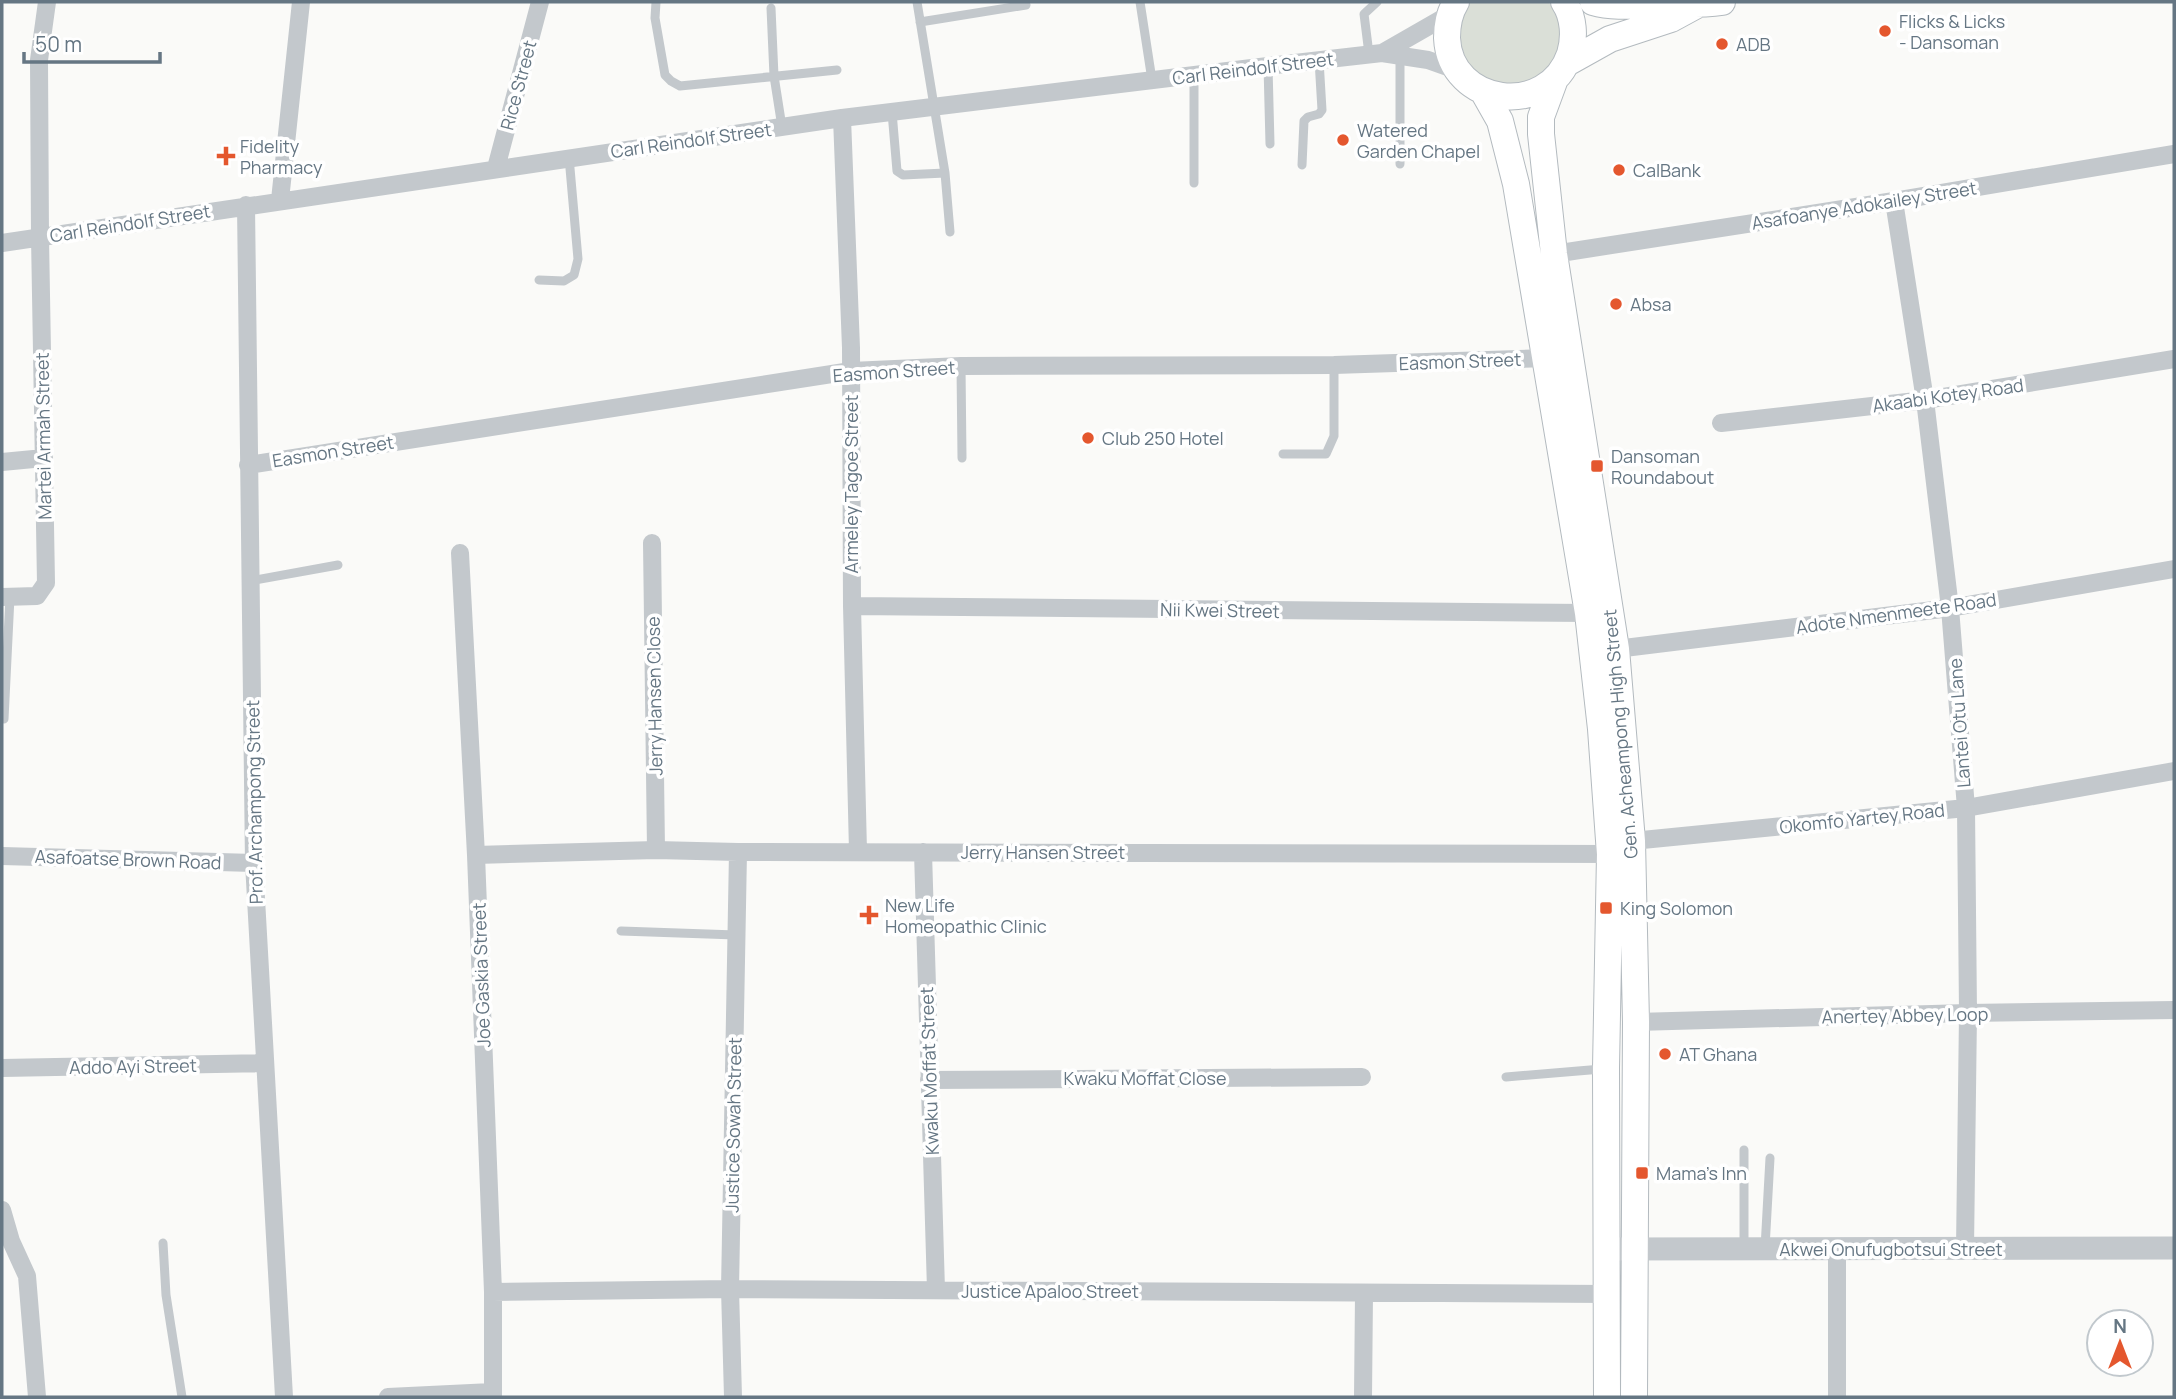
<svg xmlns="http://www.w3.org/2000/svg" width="2176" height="1399" font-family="Manrope,sans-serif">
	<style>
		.green { fill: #dadfd7 }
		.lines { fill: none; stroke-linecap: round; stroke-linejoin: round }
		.secondary-casing { stroke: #b3babf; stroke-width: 28 }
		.service { stroke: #c3c8cc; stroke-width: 9 }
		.minor { stroke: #c3c8cc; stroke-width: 18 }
		.tertiary { stroke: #c3c8cc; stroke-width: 23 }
		.secondary { stroke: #fff; stroke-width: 26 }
		.poi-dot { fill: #e4572e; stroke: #fff; stroke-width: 2.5 }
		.labels { text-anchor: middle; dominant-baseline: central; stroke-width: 7; stroke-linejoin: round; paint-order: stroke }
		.poi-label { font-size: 18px; fill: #657683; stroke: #fff; text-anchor: start }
		.street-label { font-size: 18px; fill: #657683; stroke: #fff }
	</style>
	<rect width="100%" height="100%" fill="#fafaf8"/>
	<!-- green -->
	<path class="green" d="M1467 2H1549L1561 23 1562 40 1549 72 1519 89 1469 74 1456 23Z"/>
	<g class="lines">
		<!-- secondary casing -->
		<g class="secondary-casing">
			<path id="secondary" d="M1456 2C1449 13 1447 25 1447 38 1450 106 1548 119 1570 54 1575 37 1574 17 1564 2
				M1593 2C1617 9 1642 4 1666 4 1687 4 1701 5 1722 2
				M1567 63 1610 39 1671 19 1695 6
				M1555 79 1541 117V134L1554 254 1616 649 1632 841 1636 1022 1634 1397
				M1483 91 1500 121 1516 184 1588 613 1601 729 1610 854 1606 1068 1607 1397"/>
		</g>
		<!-- service -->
		<path class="service" d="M656 2 655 18 665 75 671 81 680 86 837 70
			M917 2 945 173 950 232
			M1140 2 1152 80
			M771 8 774 76 782 127
			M920 22 1026 5
			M1369 54 1364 14 1377 2
			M1268 66 1270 144
			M892 112 897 171 903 175 945 173
			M1400 164V56
			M1302 165 1304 121 1308 117 1319 114 1322 110 1319 60
			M1194 183V74
			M539 280 564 281 574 275 578 259 569 157
			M961 366 962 458
			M1283 454H1326L1334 436V365
			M250 581 338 565
			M4 719 10 597
			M621 931 736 935
			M1506 1077 1602 1069
			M163 1243 166 1295 182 1397
			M1744 1248V1150
			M1765 1248 1770 1158"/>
		<!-- minor -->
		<path class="minor" d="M1382 53 1450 14
			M842 118 851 348 852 606 858 851
			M496 168 540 2
			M280 200 301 2
			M1894 201 1925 400 1950 608 1966 808 1968 1013 1965 1249
			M246 205 254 863 284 1397
			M2 243 842 118 1268 66 1382 53 1428 60 1459 71
			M1554 254 1894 201 2174 154
			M1721 423 1925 400 2174 359
			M2 462 44 458
			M248 465 851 371 961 366 1334 365 1546 358
			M652 543 656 850
			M460 553 476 855 493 1292V1397
			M2 597 37 596 46 583 40 237 39 60 47 2
			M852 606 1588 613
			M1616 649 1950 608 2174 569
			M1632 841 1966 808 2174 771
			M923 852 936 1290
			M476 855 656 850 738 852 1610 854
			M2 856 254 863
			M1636 1022 1968 1013 2174 1010
			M2 1068 265 1063
			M929 1080 1362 1077
			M2 1210 11 1241 27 1276 37 1397
			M493 1292 730 1289 1608 1294
			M388 1397 492 1392
			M733 1397 730 1289 738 852
			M1363 1397 1364 1294
			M1837 1397V1249"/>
		<!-- tertiary -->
		<path class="tertiary" d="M1608 1249 2174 1248"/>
		<!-- secondary -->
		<use href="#secondary" class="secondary"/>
	</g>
	<!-- markers -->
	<g class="poi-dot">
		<circle cx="1885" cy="31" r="7"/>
		<circle cx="1722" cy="44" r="7"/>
		<circle cx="1343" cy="140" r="7"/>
		<path d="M222.5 145.5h7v7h7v7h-7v7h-7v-7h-7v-7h7z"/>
		<circle cx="1619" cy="170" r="7"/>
		<circle cx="1616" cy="304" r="7"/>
		<circle cx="1088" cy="438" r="7"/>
		<rect x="1590" y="459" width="14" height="14" rx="3.5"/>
		<rect x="1599" y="901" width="14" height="14" rx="3.5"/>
		<path d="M865.5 904.5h7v7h7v7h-7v7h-7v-7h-7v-7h7z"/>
		<circle cx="1665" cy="1054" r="7"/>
		<rect x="1635" y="1166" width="14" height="14" rx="3.5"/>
	</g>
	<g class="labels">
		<!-- poi labels -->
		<g class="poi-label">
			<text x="1899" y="21">Flicks &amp; Licks<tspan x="1899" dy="21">- Dansoman</tspan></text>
			<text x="1736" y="44">ADB</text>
			<text x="1357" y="130">Watered<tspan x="1357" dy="21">Garden Chapel</tspan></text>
			<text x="240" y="146">Fidelity<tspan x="240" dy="21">Pharmacy</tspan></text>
			<text x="1633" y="170">CalBank</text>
			<text x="1630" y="304">Absa</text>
			<text x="1102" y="438">Club 250 Hotel</text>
			<text x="1611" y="456">Dansoman<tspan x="1611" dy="21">Roundabout</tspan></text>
			<text x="885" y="905">New Life<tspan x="885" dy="21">Homeopathic Clinic</tspan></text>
			<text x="1620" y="908">King Solomon</text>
			<text x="1679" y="1054">AT Ghana</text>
			<text x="1656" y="1173">Mama's Inn</text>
		</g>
		<!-- street labels -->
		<g class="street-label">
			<text transform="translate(1253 68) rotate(-7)">Carl Reindolf Street</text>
			<text transform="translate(518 85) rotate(-75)">Rice Street</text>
			<text transform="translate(691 140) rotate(-8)">Carl Reindolf Street</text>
			<text transform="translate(1864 205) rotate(-9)">Asafoanye Adokailey Street</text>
			<text transform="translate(130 223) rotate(-9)">Carl Reindolf Street</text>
			<text transform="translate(1460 361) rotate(-2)">Easmon Street</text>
			<text transform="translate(894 371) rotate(-4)">Easmon Street</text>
			<text transform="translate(1948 395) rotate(-8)">Akaabi Kotey Road</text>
			<text transform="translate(43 436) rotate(-91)">Martei Armah Street</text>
			<text transform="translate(333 451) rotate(-9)">Easmon Street</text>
			<text transform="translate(851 484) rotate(-90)">Armeley Tagoe Street</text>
			<text transform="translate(1220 610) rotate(1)">Nii Kwei Street</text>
			<text transform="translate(1896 613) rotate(-8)">Adote Nmenmeete Road</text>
			<text transform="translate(654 696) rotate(-91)">Jerry Hansen Close</text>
			<text transform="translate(1959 723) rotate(-94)">Lantei Otu Lane</text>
			<text transform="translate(1620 734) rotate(-95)">Gen. Acheampong High Street</text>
			<text transform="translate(254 802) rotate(-91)">Prof. Archampong Street</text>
			<text transform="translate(1862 818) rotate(-6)">Okomfo Yartey Road</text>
			<text x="1043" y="852">Jerry Hansen Street</text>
			<text transform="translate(128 859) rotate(2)">Asafoatse Brown Road</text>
			<text transform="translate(481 975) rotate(-92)">Joe Gaskia Street</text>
			<text transform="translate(1905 1015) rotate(-1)">Anertey Abbey Loop</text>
			<text transform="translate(133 1066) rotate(-1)">Addo Ayi Street</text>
			<text transform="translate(929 1071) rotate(-92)">Kwaku Moffat Street</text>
			<text x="1145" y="1078">Kwaku Moffat Close</text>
			<text transform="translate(733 1125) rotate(-89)">Justice Sowah Street</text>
			<text x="1891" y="1249">Akwei Onufugbotsui Street</text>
			<text x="1050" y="1291">Justice Apaloo Street</text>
		</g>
	</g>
	<!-- border -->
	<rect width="2176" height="1399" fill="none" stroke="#657683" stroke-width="7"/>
	<!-- north arrow -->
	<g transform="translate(2120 1343)"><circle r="33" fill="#ffffff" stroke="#c1c8cd" stroke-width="2"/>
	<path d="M0-5L12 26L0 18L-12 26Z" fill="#e4572e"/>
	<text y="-10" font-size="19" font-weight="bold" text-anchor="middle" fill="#657683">N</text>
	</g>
	<!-- scale -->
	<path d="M24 52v10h136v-10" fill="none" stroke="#657683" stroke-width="3.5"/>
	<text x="35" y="52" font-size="21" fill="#657683" stroke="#ffffff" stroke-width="5" paint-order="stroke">50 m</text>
</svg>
